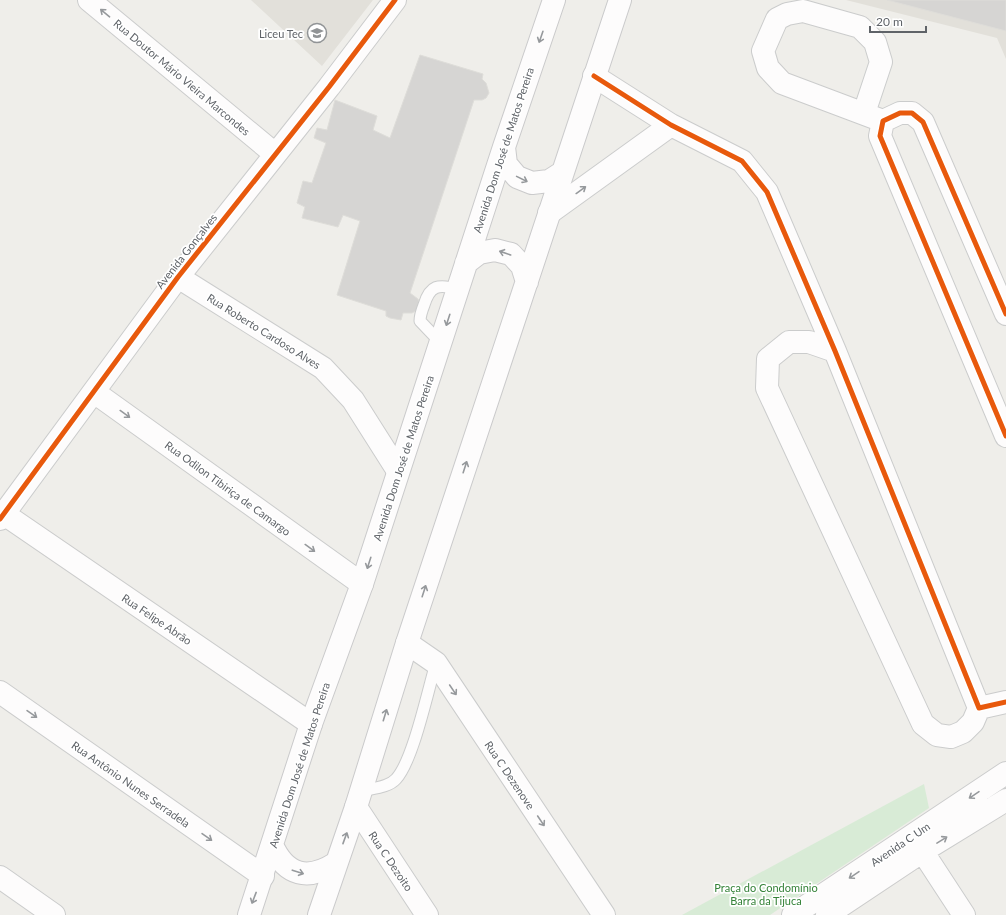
<svg xmlns="http://www.w3.org/2000/svg" width="1006" height="915" font-family="Lato,sans-serif">
	<style>
		.education { fill: #e2e0da }
		.green { fill: #d8ebd6 }
		.building { fill: #d6d5d3; stroke: #deddd9 }
		.lines { fill: none; stroke-linecap: round; stroke-linejoin: round }
		.lane-casing { stroke: #cbcccc; stroke-width: 13 }
		.street-casing { stroke: #cbcccc; stroke-width: 24 }
		.secondary-casing { stroke: #cacacb; stroke-width: 24 }
		.lane { stroke: #fdfcfc; stroke-width: 11 }
		.street { stroke: #fdfcfc; stroke-width: 22 }
		.secondary { stroke: #fdfcfc; stroke-width: 22 }
		.cycleway-casing { stroke: #fff; stroke-width: 8 }
		.cycleway { stroke: #e8590c; stroke-width: 5 }
		.oneway { stroke: #96999c }
		.labels { text-anchor: middle; dominant-baseline: central; stroke-width: 3.5; stroke-linejoin: round; paint-order: stroke }
		.poi-label { font-size: 11px; fill: #5f6368; stroke: #fff; text-anchor: end }
		.street-label { font-size: 11px; fill: #5f6368; stroke: #fff }
		.park-label { font-size: 11px; fill: #348238; stroke: #fff }
	</style>
	<rect width="100%" height="100%" fill="#efeeea"/>
	<!-- education -->
	<path class="education" d="M251 0H373L322 66Z
		M846 0H1006V59L997 38Z"/>
	<!-- green -->
	<path class="green" d="M924 784 929 808 770 915H682Z"/>
	<!-- building -->
	<path class="building" d="M887 0H1006V31Z
		M420 55 483 74 482 79 486 83 489 93 486 98 482 100H474L410 293 418 299 420 304 419 309 412 313H403L401 320 390 318 386 316V311L337 295 360 221 343 215 338 227 302 218 305 207 297 203 303 181 312 183 326 143 314 138 317 128 327 130 335 100 377 116 373 130 390 138Z"/>
	<g class="lines">
		<!-- lane casing -->
		<g class="lane-casing">
			<path id="lane" d="M440 342 420 321C420 316 422 310 424 305 430 285 438 284 458 289
				M361 791C372 788 388 788 396 779 413 761 428 690 436 663"/>
		</g>
		<!-- street casing -->
		<g class="street-casing">
			<path id="street" d="M89 0 275 154
				M594 76 671 125 742 161 767 192 835 351 979 708 1006 702
				M864 113 881 62 875 42 860 27 803 11 787 14 777 19 763 51 768 68 782 83 883 121
				M549 213 671 125
				M178 277 323 368 353 400 398 471
				M1006 314 923 122 912 113H900L883 121 880 136 1006 436
				M835 351 809 342H789L768 359 767 388 923 724 937 735 951 737 963 732 973 722 979 708
				M94 392 362 584
				M4 514 311 724
				M0 519 178 277 329 87 395 0
				M407 643 436 663 604 915
				M0 692 263 876
				M356 807 427 915
				M915 840 964 915
				M0 877 54 915
				M793 915 1006 773
				M827 915 923 851 1006 800"/>
		</g>
		<!-- secondary casing -->
		<g class="secondary-casing">
			<path id="secondary" d="M504 147 506 164 517 177 532 183 549 181 563 172
				M466 263 479 253 495 250 511 254 522 266 527 282
				M272 845C286 876 308 881 336 863
				M249 915 311 724 362 584 504 147 554 0
				M319 915 356 807 407 643 620 0"/>
		</g>
		<!-- lane -->
		<use href="#lane" class="lane"/>
		<!-- street -->
		<use href="#street" class="street"/>
		<!-- secondary -->
		<use href="#secondary" class="secondary"/>
		<!-- cycleway casing -->
		<g class="cycleway-casing">
			<path id="cycleway" d="M594 76 671 125 742 161 767 192 835 351 979 708 1006 702
				M1006 314 923 122 912 113H900L883 121 880 136 1006 436
				M0 519 178 277 329 87 395 0"/>
		</g>
		<!-- cycleway -->
		<use href="#cycleway" class="cycleway"/>
	</g>
	<!-- one-way arrows -->
	<defs><path id="oneway-shaft" d="M-6 0H5M1.5-3L5.5 0L1.5 3" fill="none" stroke-width="1.6" stroke-linecap="round" stroke-linejoin="round"/></defs>
	<g class="oneway">
		<use href="#oneway-shaft" transform="translate(105 13) rotate(-140)"/>
		<use href="#oneway-shaft" transform="translate(541 37) rotate(109)"/>
		<use href="#oneway-shaft" transform="translate(522 179) rotate(26)"/>
		<use href="#oneway-shaft" transform="translate(581 190) rotate(-36)"/>
		<use href="#oneway-shaft" transform="translate(505 253) rotate(-161)"/>
		<use href="#oneway-shaft" transform="translate(448 320) rotate(108)"/>
		<use href="#oneway-shaft" transform="translate(125 414) rotate(36)"/>
		<use href="#oneway-shaft" transform="translate(465 467) rotate(-72)"/>
		<use href="#oneway-shaft" transform="translate(310 548) rotate(36)"/>
		<use href="#oneway-shaft" transform="translate(369 563) rotate(108)"/>
		<use href="#oneway-shaft" transform="translate(424 591) rotate(-72)"/>
		<use href="#oneway-shaft" transform="translate(453 690) rotate(56)"/>
		<use href="#oneway-shaft" transform="translate(32 714) rotate(35)"/>
		<use href="#oneway-shaft" transform="translate(385 715) rotate(-73)"/>
		<use href="#oneway-shaft" transform="translate(974 795) rotate(146)"/>
		<use href="#oneway-shaft" transform="translate(541 821) rotate(56)"/>
		<use href="#oneway-shaft" transform="translate(207 837) rotate(35)"/>
		<use href="#oneway-shaft" transform="translate(345 838) rotate(-70)"/>
		<use href="#oneway-shaft" transform="translate(942 840) rotate(-32)"/>
		<use href="#oneway-shaft" transform="translate(298 872) rotate(18)"/>
		<use href="#oneway-shaft" transform="translate(854 875) rotate(146)"/>
		<use href="#oneway-shaft" transform="translate(254 898) rotate(111)"/>
	</g>
	<!-- icons -->
	<defs>
		<g id="university-ring" transform="scale(1)"><circle r="9.5" fill="#fff" stroke="#919496" stroke-width="1.5"/><path d="M0-5L7-2L0 1L-7-2ZM-4 1L0 2.5L4 1V4Q0 6-4 4Z" fill="#919496"/></g>
	</defs>
	<g fill-rule="evenodd">
		<use href="#university-ring" x="317" y="33"/>
	</g>
	<g class="labels">
		<!-- poi labels -->
		<g class="poi-label">
			<text x="303" y="33">Liceu Tec</text>
		</g>
		<!-- street labels -->
		<g class="street-label">
			<text transform="translate(182 77) rotate(40)">Rua Doutor Mário Vieira Marcondes</text>
			<text transform="translate(503 150) rotate(-72)">Avenida Dom José de Matos Pereira</text>
			<text transform="translate(186 251) rotate(-52)">Avenida Gonçalves</text>
			<text transform="translate(264 331) rotate(32)">Rua Roberto Cardoso Alves</text>
			<text transform="translate(403 458) rotate(-72)">Avenida Dom José de Matos Pereira</text>
			<text transform="translate(228 488) rotate(36)">Rua Odilon Tibiriça de Camargo</text>
			<text transform="translate(157 619) rotate(34)">Rua Felipe Abrão</text>
			<text transform="translate(299 765) rotate(-72)">Avenida Dom José de Matos Pereira</text>
			<text transform="translate(510 775) rotate(56)">Rua C Dezenove</text>
			<text transform="translate(131 784) rotate(35)">Rua Antônio Nunes Serradela</text>
			<text transform="translate(900 844) rotate(-34)">Avenida C Um</text>
			<text transform="translate(391 861) rotate(56)">Rua C Dezoito</text>
		</g>
		<!-- park labels -->
		<g class="park-label">
			<text x="766" y="887">Praça do Condomínio<tspan x="766" dy="13">Barra da Tijuca</tspan></text>
		</g>
	</g>
	<!-- scale -->
	<path d="M870 26v6h56v-6" fill="none" stroke="#5f6368" stroke-width="2"/>
	<text x="876" y="26" font-size="12" fill="#5f6368" stroke="#ffffff" stroke-width="3" paint-order="stroke">20 m</text>
</svg>
